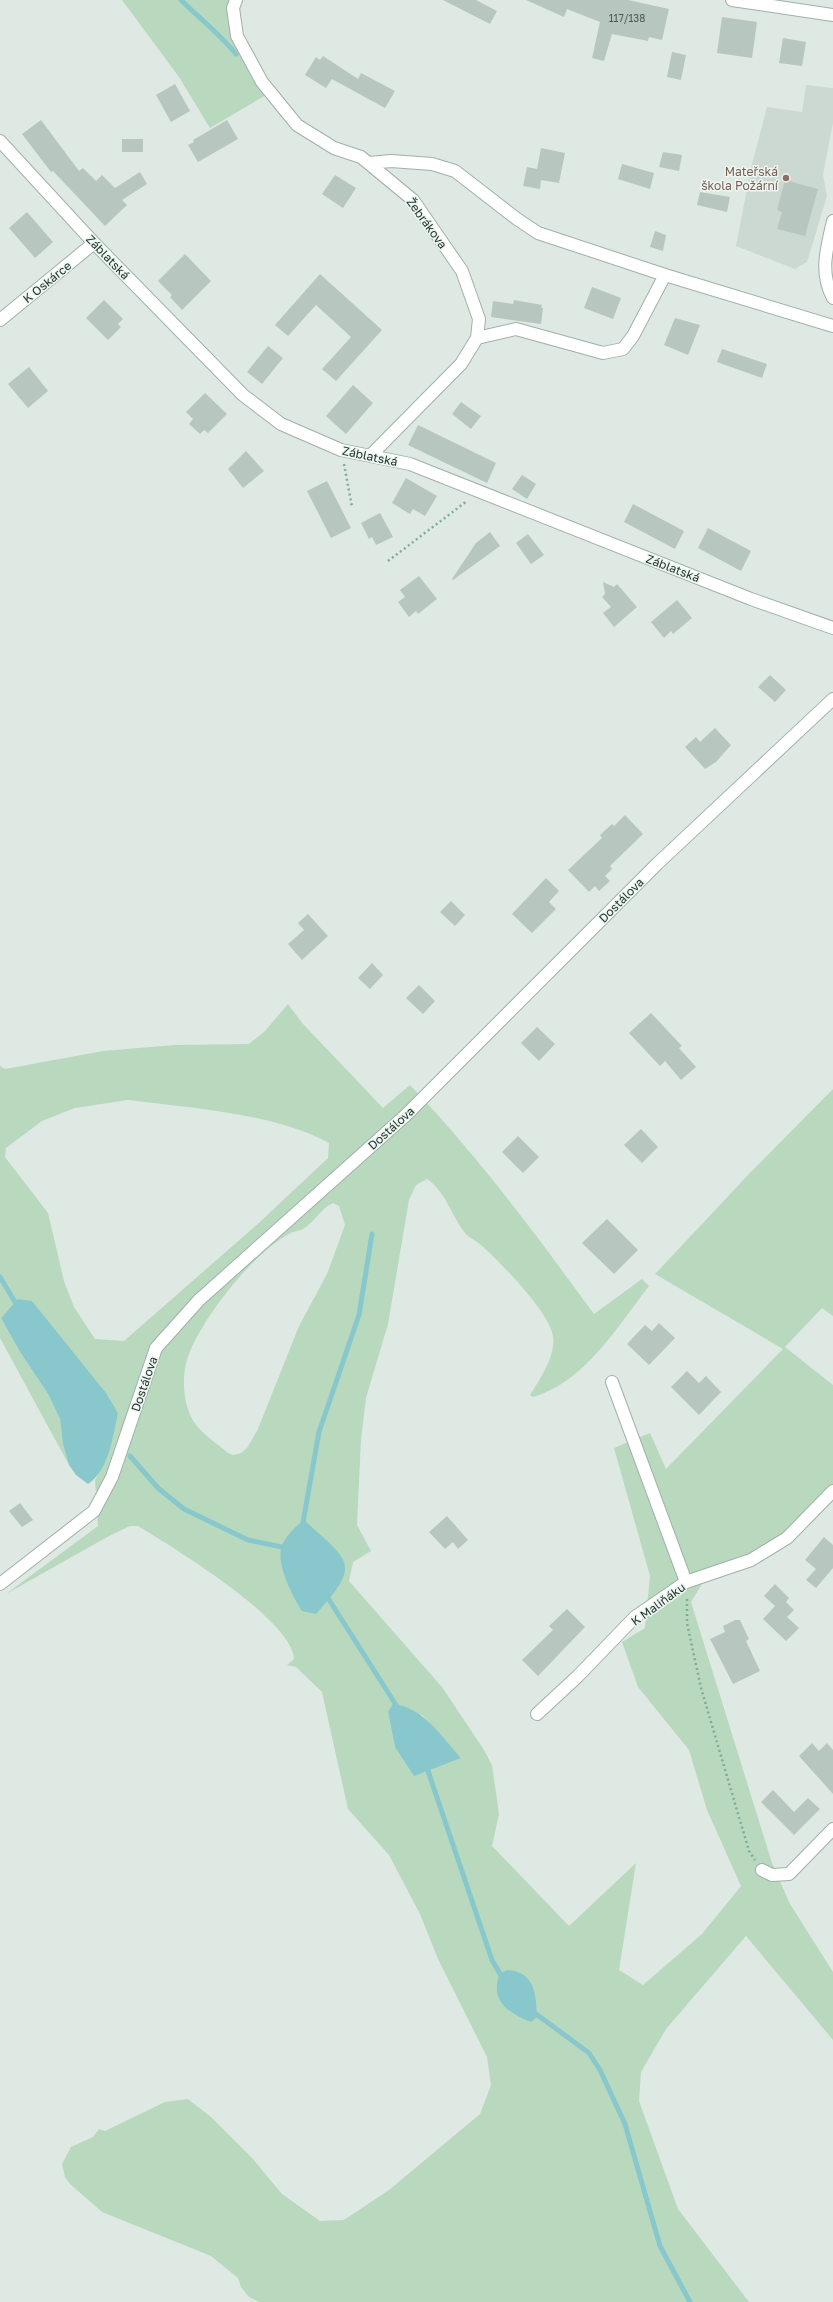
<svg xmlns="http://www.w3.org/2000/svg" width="833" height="2302" font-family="'Golos Text',sans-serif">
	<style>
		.built { fill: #ccd9d2 }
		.green { fill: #b8d9be; fill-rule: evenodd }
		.water { fill: #88c8cc }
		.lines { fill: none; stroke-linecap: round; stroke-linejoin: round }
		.stream { stroke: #88c8cc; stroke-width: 5 }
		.building { fill: #b7c6bf }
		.minor-casing { stroke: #a1b0a9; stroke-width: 14 }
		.path { stroke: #80ab99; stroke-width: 2.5; stroke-dasharray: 2 3; stroke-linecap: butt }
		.minor { stroke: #fff; stroke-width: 12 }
		.education-dot { fill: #8d6e63; stroke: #eef6f1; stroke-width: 1.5 }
		.labels { text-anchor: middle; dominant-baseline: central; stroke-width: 3; stroke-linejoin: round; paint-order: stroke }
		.number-label { font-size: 10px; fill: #465c53 }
		.education-label { font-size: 12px; fill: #785e54; stroke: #eef6f1; text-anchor: end }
		.street-label { font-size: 12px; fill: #20382f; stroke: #eef6f1 }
	</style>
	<rect width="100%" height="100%" fill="#dee9e3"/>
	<!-- built -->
	<path class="built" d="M806 85 833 88V123L823 175 827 196 807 262 795 269 736 246 751 168 767 107 802 112Z"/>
	<!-- green -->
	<path class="green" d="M122 0H231L230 5 266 95 210 128 179 77Z
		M288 1004 303 1024 383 1108 410 1085C478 1156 536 1235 594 1314L642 1279 649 1286C617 1327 585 1382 533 1397L530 1395C540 1379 556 1356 553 1336 550 1313 500 1262 482 1246 477 1241 469 1238 465 1233 451 1215 446 1192 427 1179L416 1185 409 1200 388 1324 366 1398 361 1439 357 1525 371 1551 353 1562 349 1581 442 1687 484 1750 492 1765 499 1814 492 1846 569 1926 636 1863 619 1970 643 1985 702 1934 741 1886 707 1810 689 1750 638 1687 622 1642 645 1628 650 1576 614 1448 650 1433 666 1469 783 1349 655 1274 749 1174 833 1089V1316L822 1308 785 1347 833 1385V1485L789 1530 750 1557 711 1569 691 1602 772 1863 790 1904 833 1972V2040L746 1936 666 2029 641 2072 639 2101 678 2209 749 2302H259L249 2297 241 2287 238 2278 211 2256 102 2212 70 2184 65 2177 62 2164 71 2147 93 2137 99 2129 105 2131 165 2102 188 2099 211 2117 253 2159 282 2194 320 2221 344 2220 389 2190 480 2114 491 2085 487 2057 438 1959 420 1914 389 1855 348 1809 322 1692 296 1667 287 1665 294 1659C293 1620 171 1546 138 1526H130L109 1536 6 1594 98 1526 95 1480 101 1470 68 1348 32 1301 1 1318 20 1352 48 1394 60 1419 63 1445 69 1465 0 1338V1066L5 1069 103 1051 175 1045 249 1044 265 1031ZM128 1100C190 1108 274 1113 329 1143L328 1158 261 1221 124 1341 95 1339 74 1307 64 1281 48 1213 5 1157 6 1148 42 1121 75 1108ZM333 1203 339 1206 345 1225 327 1274 299 1326 258 1429 247 1448 241 1453 233 1455 228 1453C218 1444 202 1434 194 1422 183 1405 181 1376 188 1357 201 1319 253 1253 289 1234 293 1231 299 1231 303 1229 315 1222 320 1209 333 1203ZM388 1712 422 1715 461 1758 395 1747Z"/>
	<!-- water -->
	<path class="water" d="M18 1299 32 1301 106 1393 118 1413C113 1435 109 1471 88 1484L76 1475 69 1465 63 1445 60 1419 48 1394 20 1352 1 1318Z
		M304 1520C350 1562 362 1563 316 1614L302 1611C293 1597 277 1566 281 1549 283 1538 296 1526 304 1520Z
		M393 1704C423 1707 442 1737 461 1758L414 1776 395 1747 388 1712Z
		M507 1970C535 1972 536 1994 537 2017L531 2022C508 2013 489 2000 500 1973Z"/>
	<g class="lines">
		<!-- stream -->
		<path class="stream" d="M181 0C199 18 220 34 236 54
			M0 1277 18 1307
			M130 1456 158 1488 184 1509 248 1540 287 1548
			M302 1528 319 1432 359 1315 372 1234
			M326 1595 398 1708
			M426 1765 492 1960 503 1979
			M532 2011 589 2053 600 2070 625 2124 660 2246 690 2302"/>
	</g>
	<!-- building -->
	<path class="building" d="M443 0H476L497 11 490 24Z
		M526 0H628L669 9 662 40 649 37 648 41 612 34 604 61 592 58 600 22 567 9 564 17Z
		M722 17 757 22 752 58 717 53Z
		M783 38 806 42 802 66 779 63Z
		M672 52 686 55 681 80 667 77Z
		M323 56 358 79 361 73 395 91 385 108 332 79 326 88 305 75 316 57 320 60Z
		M175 84 190 111 171 122 156 95Z
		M41 120 79 171 83 168 96 181 102 175 115 188 140 172 147 184 122 200 127 205 105 226 53 171 51 172 22 134Z
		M227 120 238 139 198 162 188 145 194 142 193 140Z
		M122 139H143V152H122Z
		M541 148 565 153 559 183 541 180 540 189 523 186 527 167 537 169Z
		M663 152 682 155 679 171 659 167Z
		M622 164 654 173 650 189 618 179Z
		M335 175 356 188 343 208 322 194Z
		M785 180 818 189 805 236 777 229 782 212 777 210Z
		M700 192 730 197 727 212 697 205Z
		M27 212 53 242 35 258 9 228Z
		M655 231 666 235 663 251 650 247Z
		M185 254 211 281 182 310 170 297 172 295 158 281Z
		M320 274 382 330 336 381 322 369 351 337 316 305 288 336 275 325Z
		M592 287 621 298 613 319 584 308Z
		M104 300 123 319 118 324 121 327 108 340 86 318Z
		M514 300 542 305 541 308H543L541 324 491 317 493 301 513 304Z
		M675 318 700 325 688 355 664 345Z
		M268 346 283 358 262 384 247 372Z
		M722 349 767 364 762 378 717 362Z
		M29 367 48 391 28 408 8 384Z
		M353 385 373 403 346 434 326 416Z
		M205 393 227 414 208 433 204 430 200 434 189 424 193 419 186 412Z
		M461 402 481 416 471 429 452 414Z
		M418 425 496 463 487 483 408 445Z
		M246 451 264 471 243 488 228 469Z
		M522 475 536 484 527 499 512 489Z
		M406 478 437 496 425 516 413 509 410 514 392 503Z
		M327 481 351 528 331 538 307 491Z
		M633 504 684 531 675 549 624 522Z
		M380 513 393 537 376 545 372 537 369 539 361 523Z
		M708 528 751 551 741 571 698 548Z
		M490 532 500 546 453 580 452 579 476 543Z
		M528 534 544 555 531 564 516 543Z
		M419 576 437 599 418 614 416 611 409 617 398 602 405 597 400 590Z
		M603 582 614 587 617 584 637 607 614 627 603 613 611 607 602 597 605 594Z
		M677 600 692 618 673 634 671 631 664 638 651 622Z
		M770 675 786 690 775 702 758 687Z
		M715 728 731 745 716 762 705 769 685 747 696 737 700 742Z
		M625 815 643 834 610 866 612 869 605 876 610 881 599 891 595 886 589 892 568 870 602 838 600 835 612 824 614 826Z
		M546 878 559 891 549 902 556 909 532 933 512 914Z
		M451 901 465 915 455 926 440 912Z
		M308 914 328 936 302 960 288 944 304 930 298 923Z
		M372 963 383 975 370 989 358 978Z
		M419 985 435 1001 423 1014 406 998Z
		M651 1013 682 1046 679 1048 696 1067 681 1080 665 1061 660 1066 629 1033Z
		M537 1027 555 1044 539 1061 521 1043Z
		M641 1129 658 1147 642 1163 624 1145Z
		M518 1136 539 1157 523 1173 502 1152Z
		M607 1219 638 1250 614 1274 582 1243Z
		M659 1323 675 1338 649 1365 627 1344 645 1325 652 1331Z
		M687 1371 699 1383 706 1376 721 1392 699 1415 671 1387Z
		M20 1503 33 1520 22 1527 9 1511Z
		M447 1516 468 1540 458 1549 453 1542 445 1549 429 1532Z
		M824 1537 833 1545V1568L816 1588 806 1580 816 1569 805 1560Z
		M775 1584 789 1598 786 1602 794 1610 787 1617 799 1628 786 1641 763 1619 775 1606 764 1596Z
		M567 1609 585 1627 538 1676 522 1660 553 1630 549 1626Z
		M735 1620H740L749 1639 746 1641 760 1671 733 1684 710 1639 725 1632 723 1626Z
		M812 1743 819 1751 827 1743 833 1750V1794L799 1756Z
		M773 1790 794 1812 808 1798 820 1809 794 1835 761 1802Z"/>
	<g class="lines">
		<!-- minor casing -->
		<g class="minor-casing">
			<path id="minor" d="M236 0 233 8 237 36 262 82 297 125 334 148 361 157 413 200 462 271 479 319 477 338 461 364 371 455
				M732 0 833 15
				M0 141 94 243 243 395 281 424 341 450 410 464 751 599 833 628
				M369 163 391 161 432 164 455 171 517 219 538 233 665 275
				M833 221C827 248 819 272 833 298
				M0 320 94 243
				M477 338 516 329 603 353 623 349 633 336 665 275 833 326
				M612 1382 686 1582
				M0 1584 94 1511 112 1477 156 1348 199 1300 406 1115 657 864 833 699
				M537 1714 578 1676 635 1617 686 1582 751 1560 787 1538 833 1491
				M762 1870 772 1875 789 1874 833 1829"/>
		</g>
		<!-- path -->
		<path class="path" d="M344 464 352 507
			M388 561 467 501
			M687 1599V1623L701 1688 749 1851 755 1860"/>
		<!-- minor -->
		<use href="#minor" class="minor"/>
	</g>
	<!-- markers -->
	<circle class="education-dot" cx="786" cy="178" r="4"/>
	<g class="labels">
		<!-- number labels -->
		<g class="number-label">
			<text x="627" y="18">117/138</text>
		</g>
		<!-- education labels -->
		<g class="education-label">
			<text x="778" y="171">Mateřská<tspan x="778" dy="14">škola Požární</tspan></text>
		</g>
		<!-- street labels -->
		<g class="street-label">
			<text transform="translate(427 223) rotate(54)">Žebrákova</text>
			<text transform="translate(108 257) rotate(46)">Záblatská</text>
			<text transform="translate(47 282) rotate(-39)">K Oskárce</text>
			<text transform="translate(370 456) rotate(12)">Záblatská</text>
			<text transform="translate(673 568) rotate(21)">Záblatská</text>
			<text transform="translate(621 900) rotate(-45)">Dostálova</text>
			<text transform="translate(391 1128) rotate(-42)">Dostálova</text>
			<text transform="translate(144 1384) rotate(-71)">Dostálova</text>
			<text transform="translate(658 1604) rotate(-36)">K Maliňáku</text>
		</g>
	</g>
</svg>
